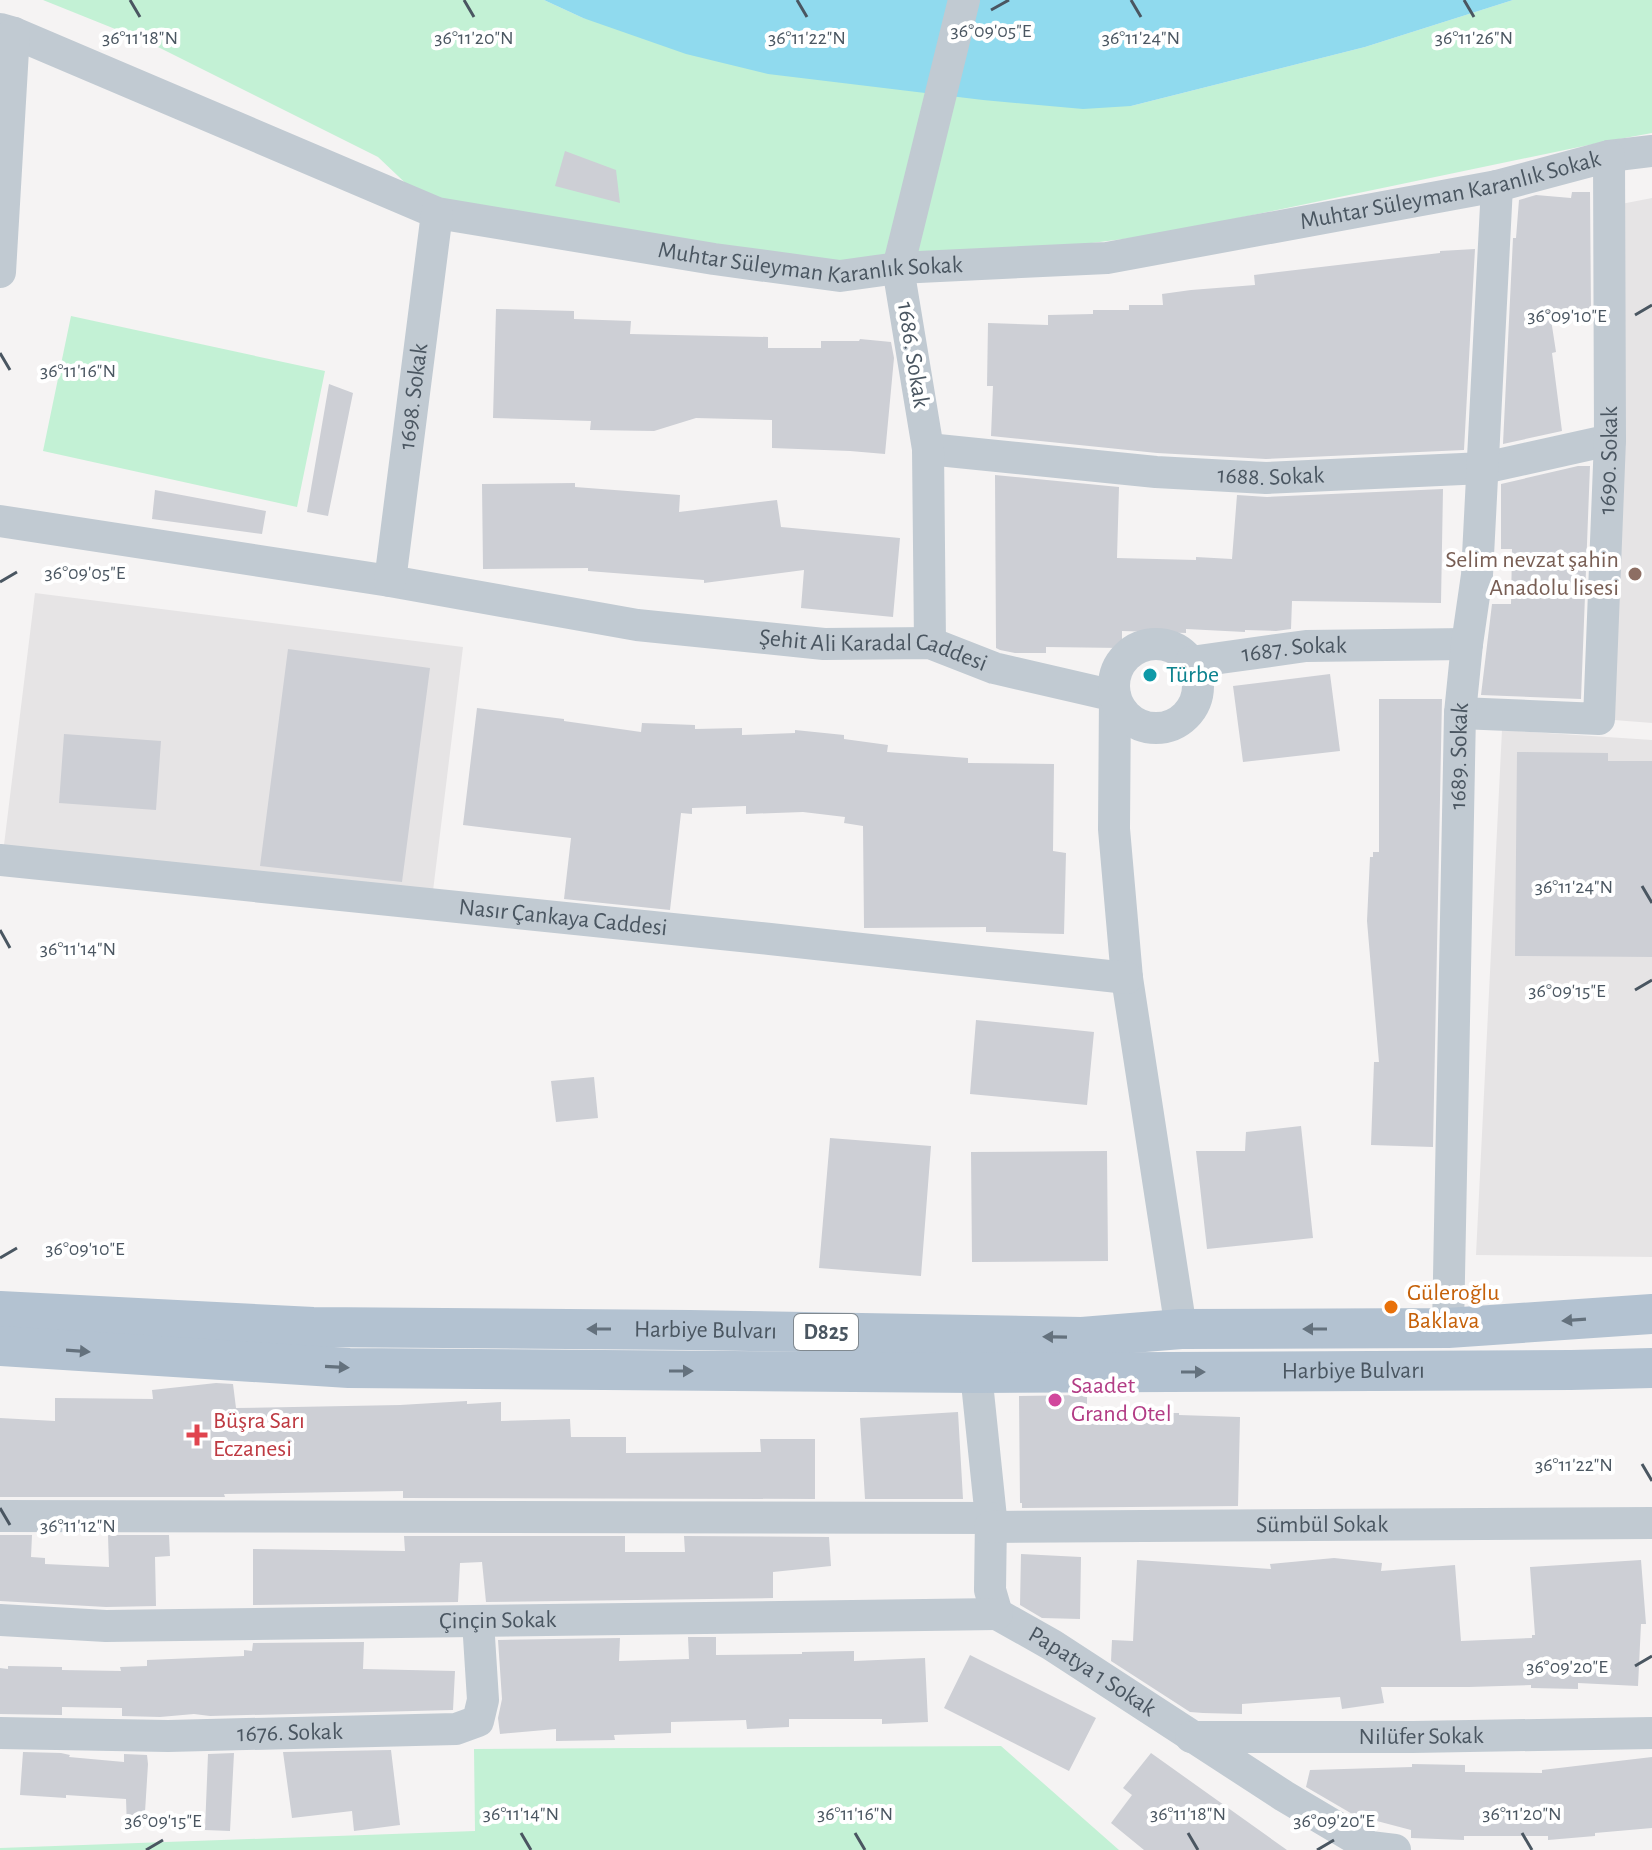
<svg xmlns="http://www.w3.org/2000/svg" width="1652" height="1850" font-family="'Alegreya Sans',sans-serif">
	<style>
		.education { fill: #e6e4e5 }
		.green { fill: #c3f1d5 }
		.water { fill: #90daee }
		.building { fill: #cdcfd5 }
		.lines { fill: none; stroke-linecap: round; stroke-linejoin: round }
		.minor { stroke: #c1cad2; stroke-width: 32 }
		.major { stroke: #b3c2d1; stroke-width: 40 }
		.oneway { fill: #64717d }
		.ticks { fill: none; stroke: #4a5661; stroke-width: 3 }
		.education-dot { fill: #8d6e63; stroke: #fff; stroke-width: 3 }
		.culture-dot { fill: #0f9aa8; stroke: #fff; stroke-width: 3 }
		.food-dot { fill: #e8710a; stroke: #fff; stroke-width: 3 }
		.hotel-dot { fill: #d1479c; stroke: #fff; stroke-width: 3 }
		.health-dot { fill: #e0444e; stroke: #fff; stroke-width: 3 }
		.labels { text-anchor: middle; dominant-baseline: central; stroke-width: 8; stroke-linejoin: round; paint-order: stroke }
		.shield { fill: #fff; stroke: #808990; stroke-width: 2 }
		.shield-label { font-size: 22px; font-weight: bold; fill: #4a5661 }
		.street-label { font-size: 24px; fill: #4a5661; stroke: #fff }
		.education-label { font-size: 24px; fill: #785e54; stroke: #fff; text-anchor: end }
		.culture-label { font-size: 24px; fill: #0d838f; stroke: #fff; text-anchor: start }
		.food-label { font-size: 24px; fill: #c56008; stroke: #fff; text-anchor: start }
		.hotel-label { font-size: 24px; fill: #b23c85; stroke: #fff; text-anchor: start }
		.health-label { font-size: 24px; fill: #be3a42; stroke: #fff; text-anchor: start }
		.ticks-label { font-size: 20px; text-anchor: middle; fill: #4a5661; stroke: #fff; stroke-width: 8; stroke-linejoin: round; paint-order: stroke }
	</style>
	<rect width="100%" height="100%" fill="#f5f3f3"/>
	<!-- education -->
	<path class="education" d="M1652 198V723L1614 720 1616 205Z
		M35 593 463 647 432 899 4 845Z
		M1502 730 1652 740V1257L1476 1255Z"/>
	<!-- green -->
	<path class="green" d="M43 0H544L583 18 1131 106 1365 47 1513 0H1652V133L1608 141 1162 234 898 268 437 213 378 157 150 43Z
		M71 316 325 371 297 507 43 451Z
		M1001 1746 1119 1850H0V1848L475 1831 474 1749Z"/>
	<!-- water -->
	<path class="water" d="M544 0H1513L1365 47 1254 75 1131 106 1083 109 983 100 768 74 686 54 583 18Z"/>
	<!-- building -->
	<path class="building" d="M565 151 616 170 620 203 555 186Z
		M1572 192H1590L1591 313H1550L1556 352 1552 353 1562 431 1503 444 1513 238H1516L1519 200 1536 195 1571 198Z
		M1475 249 1464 450 1266 459 1157 453 991 436 993 386H987L988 323 1048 325V315L1093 314V310H1129V305H1163L1162 294 1191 290 1255 285 1254 275 1440 253V251Z
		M496 309 574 311V319L631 321 630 334 768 337V348H821V341H859L860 339 891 342 894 358 885 454 850 451 772 448V420L696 418 654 431 590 430 591 421 493 418Z
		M329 384 353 393 328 516 307 512Z
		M1578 466H1590L1581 699 1481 695 1492 604H1511L1512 549H1501V484Z
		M995 475 1119 487 1117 558 1196 560V557L1232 559 1237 495 1267 497 1443 489 1441 603 1292 601 1291 629 1276 631 1245 630V632L1186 629V633L1122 631V648L1046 647V653H1015L1000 650 996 648Z
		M575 483V487L680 495 679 512 777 500 781 527 900 538 893 617 801 608 804 570 704 583V580L588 571V568L483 569 482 484Z
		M155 490 266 511 262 534 152 519Z
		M288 649 430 668 402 882 260 866Z
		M1330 674 1340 751 1243 762 1233 686Z
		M1379 699H1442L1433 1147 1371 1145 1374 1062H1379L1367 921 1370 857H1373V852H1379Z
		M477 708 564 719V721L641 732 642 723 695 725V729L742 728V735L795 733V730L844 735V739L888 745 887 752 968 758V763L1054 764 1053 851 1066 853 1064 934 986 932V927L864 928 863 826 844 823 845 817 803 812 746 814V806L692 808V814L681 813 670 910 564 899 571 838 463 825Z
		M64 734 161 741 156 810 59 803Z
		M1517 752 1608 753V761H1652V957L1515 956Z
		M976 1020 1094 1032 1087 1105 970 1094Z
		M594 1077 598 1118 556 1122 551 1081Z
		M1301 1126 1313 1238 1207 1249 1196 1151H1245L1246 1132Z
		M830 1138 931 1146 921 1276 819 1268Z
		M1107 1151 1108 1261 972 1262 971 1152Z
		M216 1383 233 1384 236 1408 400 1405 467 1401V1404L501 1402V1421L570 1419 571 1437H626V1453L761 1452 760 1439H815V1499L403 1498V1491L224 1494 225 1497H0V1418L55 1421V1398L153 1399 152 1390Z
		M1087 1395V1413H1179V1415L1240 1417 1238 1506 1022 1508V1503H1020L1019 1396Z
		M958 1412 963 1499H865L860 1418Z
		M0 1535H32L31 1557 45 1558V1564L109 1567 108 1535H169L170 1556 155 1557 156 1606 106 1607 0 1601Z
		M404 1536H625V1552H685L684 1536 829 1537 831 1566 773 1572V1598L486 1602 482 1562 460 1563 458 1602 253 1605V1549L405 1551Z
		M1021 1554 1081 1557 1080 1619 1042 1618 1020 1605Z
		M1334 1558 1382 1563 1381 1571 1455 1565 1461 1641 1532 1638V1635H1535L1530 1567 1641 1560 1646 1624H1641L1638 1686 1578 1683V1689L1531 1688V1685L1469 1687H1381L1384 1703 1342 1709 1340 1697 1242 1704V1714L1203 1713 1190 1712 1111 1661 1112 1640 1133 1641 1137 1560 1271 1569 1270 1564Z
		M688 1637H716V1655L802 1654V1652L854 1651V1661L925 1658 928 1722 882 1724V1719H789V1727L747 1729 746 1720 671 1722V1733L614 1735 615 1740 556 1741V1729L500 1734 498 1718 502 1699 498 1640 620 1638 619 1661 689 1659Z
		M364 1642 363 1669 455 1671 453 1710 210 1716 194 1714 160 1717 122 1716V1708L62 1707V1715L0 1714V1668L8 1669V1666L62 1667V1670L121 1671 120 1667 147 1666V1660L244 1656V1650L252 1651 253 1643Z
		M970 1655 1096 1718 1069 1771 944 1708Z
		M391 1750 400 1825 354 1831 352 1811 292 1818 283 1752Z
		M23 1752 61 1753 70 1755 69 1757 124 1762V1754L147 1755 148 1764 144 1828H127L126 1799 66 1795V1798L20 1795Z
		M234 1753 230 1831 205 1830 208 1754Z
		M1151 1753 1287 1850H1144L1111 1823 1132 1795 1123 1788Z
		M1652 1757V1828L1595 1833V1836L1548 1840V1836H1464V1840L1411 1838V1830L1354 1815 1306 1787 1310 1770 1412 1767V1764L1465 1765V1772L1542 1773V1770Z"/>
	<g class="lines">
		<!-- minor -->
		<g class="minor">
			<path id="s1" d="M0 29 14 33 437 213 714 259 840 276 898 268 1107 258 1497 186 1609 156 1652 151"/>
			<path d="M0 272 14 33"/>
			<path id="s2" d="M928 449 1156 472 1266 478 1484 468 1610 440"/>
			<path id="s3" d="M0 521 390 581 637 625 824 644 930 643 994 668 1115 696 1114 829 1127 978 1181 1329"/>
			<path id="s4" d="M390 581 437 213"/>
			<path d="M930 643 928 449 898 268 964 0"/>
			<circle cx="1156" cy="686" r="42"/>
			<path id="s5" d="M1191 662 1306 646 1467 644"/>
			<path id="s6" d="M1460 713 1599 719 1610 440 1609 156"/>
			<path id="s7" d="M0 860 770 939 1127 978"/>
			<path id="s8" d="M1448 1328 1460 713 1467 644 1477 575 1497 186"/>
			<path id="s9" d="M976 1373 991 1518 990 1590 997 1614 1052 1645 1284 1796 1370 1847 1395 1850"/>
			<path d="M0 1516 991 1518"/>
			<path id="s10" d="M990 1527 1652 1523"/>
			<path id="s11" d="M0 1620 106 1626 997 1614"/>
			<path id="s12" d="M0 1733 168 1736 456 1729 478 1721 483 1700 478 1621"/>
			<path id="s13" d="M1191 1737H1413L1652 1733"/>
		</g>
		<!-- major -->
		<g class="major">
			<path id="s14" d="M0 1311 313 1327 690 1330 1082 1337 1181 1329 1448 1328 1652 1314"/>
			<path id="s15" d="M0 1346 349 1368 976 1373 1571 1370 1652 1368"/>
		</g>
	</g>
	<!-- one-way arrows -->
	<defs><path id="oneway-solid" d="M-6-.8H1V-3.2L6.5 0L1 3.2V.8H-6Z" transform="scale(2)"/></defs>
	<g class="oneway">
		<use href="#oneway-solid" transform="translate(1574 1320) rotate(176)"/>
		<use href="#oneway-solid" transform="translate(599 1329) rotate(-180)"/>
		<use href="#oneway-solid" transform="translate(1315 1329) rotate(180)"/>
		<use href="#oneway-solid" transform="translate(1055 1337) rotate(-179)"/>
		<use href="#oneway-solid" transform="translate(78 1351) rotate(4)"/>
		<use href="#oneway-solid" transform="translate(337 1367) rotate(3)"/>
		<use href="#oneway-solid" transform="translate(681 1371)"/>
		<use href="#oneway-solid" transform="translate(1193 1372)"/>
	</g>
	<!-- ticks -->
	<path class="ticks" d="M130 0 140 17M464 0 474 17M797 0 807 17M1131 0 1141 17M1464 0 1474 17M991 10 1009 0M1635 315 1652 305M0 353 10 370M0 582 17 572M1642 886 1652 903M0 930 10 948M1635 990 1652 980M0 1258 17 1248M1642 1464 1652 1481M0 1508 10 1525M1635 1666 1652 1656M521 1833 531 1850M855 1833 865 1850M1188 1833 1198 1850M1522 1833 1532 1850M146 1850 163 1840M1317 1850 1334 1840"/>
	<!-- markers -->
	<circle class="education-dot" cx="1635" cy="574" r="8"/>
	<circle class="culture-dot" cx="1150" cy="675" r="8"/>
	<circle class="food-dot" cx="1391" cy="1307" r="8"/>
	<circle class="hotel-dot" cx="1055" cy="1400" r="8"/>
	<path class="health-dot" d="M193 1423h8v8h8v8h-8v8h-8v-8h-8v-8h8z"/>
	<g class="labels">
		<!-- shield labels -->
		<rect class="shield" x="794" y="1314" width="64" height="36" rx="6"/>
		<g class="shield-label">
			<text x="826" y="1332">D825</text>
		</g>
		<!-- street labels -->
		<g class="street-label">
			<text stroke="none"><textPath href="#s1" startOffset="1500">Muhtar Süleyman Karanlık Sokak</textPath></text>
			<text stroke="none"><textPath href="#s1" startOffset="852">Muhtar Süleyman Karanlık Sokak</textPath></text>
			<text transform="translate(913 355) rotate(81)">1686. Sokak</text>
			<text stroke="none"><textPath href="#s4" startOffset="186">1698. Sokak</textPath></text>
			<text stroke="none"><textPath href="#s6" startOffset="398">1690. Sokak</textPath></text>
			<text stroke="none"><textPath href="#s2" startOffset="344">1688. Sokak</textPath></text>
			<text stroke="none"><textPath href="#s5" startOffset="104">1687. Sokak</textPath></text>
			<text stroke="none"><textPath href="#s3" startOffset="884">Şehit Ali Karadal Caddesi</textPath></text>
			<text stroke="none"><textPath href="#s8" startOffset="572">1689. Sokak</textPath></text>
			<text stroke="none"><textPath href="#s7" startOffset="566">Nasır Çankaya Caddesi</textPath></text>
			<text stroke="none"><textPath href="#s14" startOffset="706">Harbiye Bulvarı</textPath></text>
			<text stroke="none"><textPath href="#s15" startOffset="1354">Harbiye Bulvarı</textPath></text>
			<text stroke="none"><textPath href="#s10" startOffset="332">Sümbül Sokak</textPath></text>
			<text stroke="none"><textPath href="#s11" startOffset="498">Çinçin Sokak</textPath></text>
			<text stroke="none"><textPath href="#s9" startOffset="354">Papatya 1 Sokak</textPath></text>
			<text stroke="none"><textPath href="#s12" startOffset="290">1676. Sokak</textPath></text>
			<text stroke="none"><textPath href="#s13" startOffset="230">Nilüfer Sokak</textPath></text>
		</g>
		<!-- education labels -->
		<g class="education-label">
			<text x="1619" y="560">Selim nevzat şahin<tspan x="1619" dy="28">Anadolu lisesi</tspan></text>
		</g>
		<!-- culture labels -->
		<g class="culture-label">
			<text x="1166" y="675">Türbe</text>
		</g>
		<!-- food labels -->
		<g class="food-label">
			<text x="1407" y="1293">Güleroğlu<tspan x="1407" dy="28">Baklava</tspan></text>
		</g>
		<!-- hotel labels -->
		<g class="hotel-label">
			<text x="1071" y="1386">Saadet<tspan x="1071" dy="28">Grand Otel</tspan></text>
		</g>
		<!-- health labels -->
		<g class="health-label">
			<text x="213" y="1421">Büşra Sarı<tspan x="213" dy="28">Eczanesi</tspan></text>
		</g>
	</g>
	<g class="ticks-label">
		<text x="991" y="37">36°09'05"E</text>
		<text x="1474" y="44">36°11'26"N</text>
		<text x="140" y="44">36°11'18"N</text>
		<text x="474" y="44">36°11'20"N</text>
		<text x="807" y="44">36°11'22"N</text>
		<text x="1141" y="44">36°11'24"N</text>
		<text x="1567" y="322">36°09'10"E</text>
		<text x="78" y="377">36°11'16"N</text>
		<text x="85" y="579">36°09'05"E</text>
		<text x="1574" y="893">36°11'24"N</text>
		<text x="78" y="955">36°11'14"N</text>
		<text x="1567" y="997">36°09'15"E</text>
		<text x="85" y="1255">36°09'10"E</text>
		<text x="1574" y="1471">36°11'22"N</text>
		<text x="78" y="1532">36°11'12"N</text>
		<text x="1567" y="1673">36°09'20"E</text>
		<text x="521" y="1820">36°11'14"N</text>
		<text x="855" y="1820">36°11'16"N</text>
		<text x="1188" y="1820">36°11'18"N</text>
		<text x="1522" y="1820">36°11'20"N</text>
		<text x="163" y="1827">36°09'15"E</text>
		<text x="1334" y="1827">36°09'20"E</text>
	</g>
</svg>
